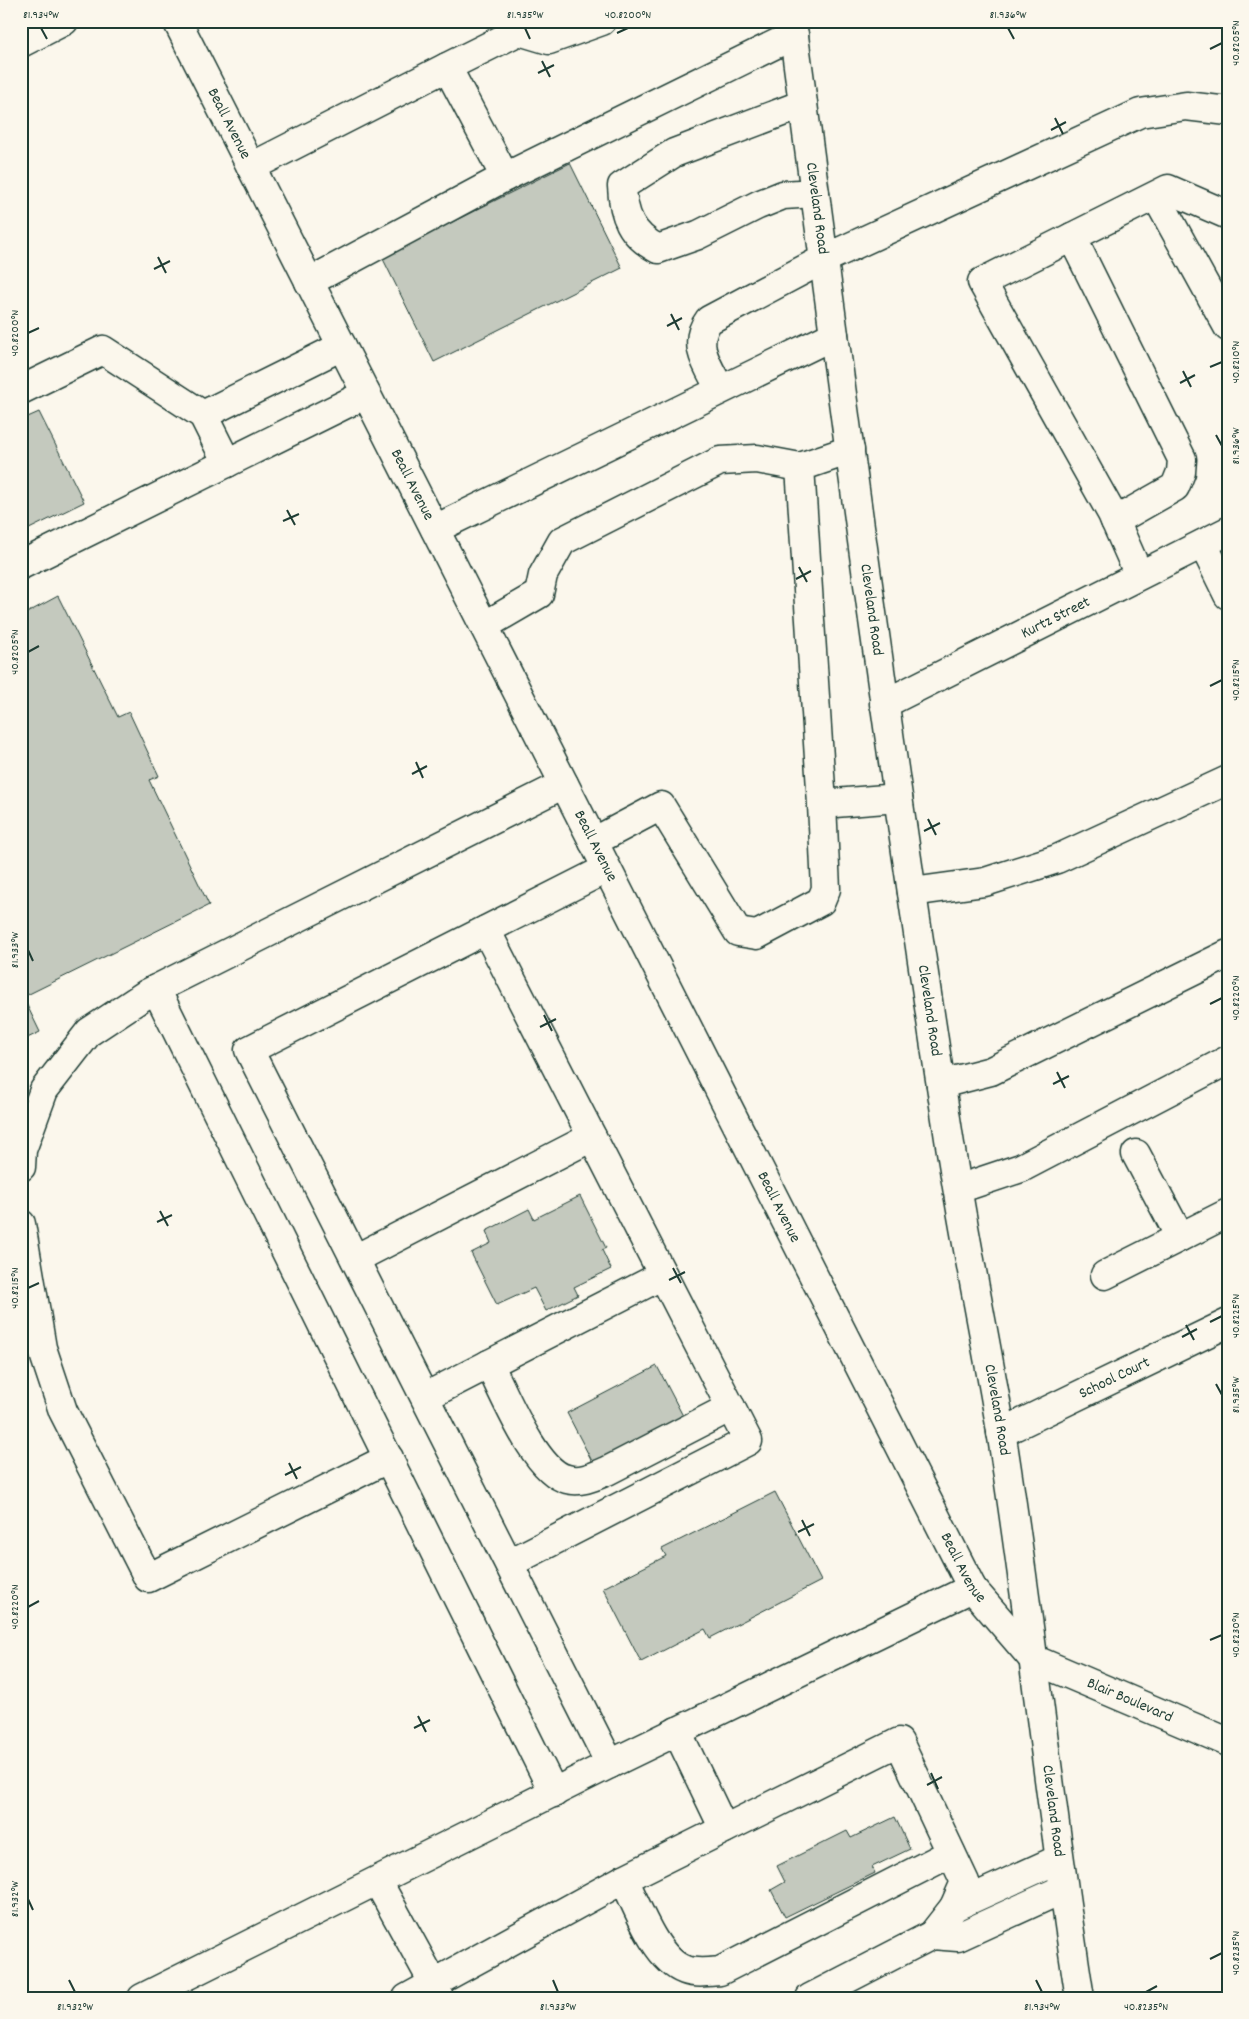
<svg xmlns="http://www.w3.org/2000/svg" width="1249" height="2019" font-family="Dekko,sans-serif">
	<style>
		.building { fill: #c4c9be; stroke: #1f3d34 }
		.lines { fill: none; stroke-linecap: round; stroke-linejoin: round }
		.minor-casing { stroke: #1f3d34; stroke-width: 31 }
		.major-casing { stroke: #1f3d34; stroke-width: 31 }
		.minor { stroke: #fbf7ec; stroke-width: 28 }
		.major { stroke: #fbf7ec; stroke-width: 28 }
		.ticks { fill: none; stroke: #1f3d34; stroke-width: 2 }
		.labels { text-anchor: middle; dominant-baseline: central; stroke-width: 5; stroke-linejoin: round; paint-order: stroke }
		.street-label { font-size: 16px; fill: #1f3d34; stroke: #fbf7ec }
		.neatline { fill: none; stroke: #1f3d34; stroke-width: 2 }
		.ticks-label { font-size: 12px; text-anchor: middle; fill: #1f3d34 }
	</style>
	<rect width="100%" height="100%" fill="#fbf7ec"/>
	<filter id="ink" filterUnits="userSpaceOnUse"><feTurbulence type="fractalNoise" baseFrequency=".02" numOctaves="2"/><feDisplacementMap in="SourceGraphic" scale="10" xChannelSelector="R" yChannelSelector="G"/><feConvolveMatrix kernelMatrix="1 2 1 2 8 2 1 2 1" color-interpolation-filters="sRGB"/></filter>
	<g filter="url(#ink)">
		<!-- building -->
		<path class="building" d="M570 163 622 268 434 362 382 257Z
			M39 412 84 502 21 533V420Z
			M58 596 118 717 129 712 159 776 149 780 209 905 23 997 40 1032 21 1041V616Z
			M580 1196 606 1248 602 1250 611 1269 574 1287 578 1295 546 1311 534 1288 497 1305 471 1253 491 1243 486 1231 529 1209 534 1219Z
			M657 1366 683 1416 593 1463 567 1413Z
			M775 1492 821 1581 710 1638 705 1629 641 1662 603 1588 666 1556 662 1549Z
			M895 1817 910 1849 872 1867 875 1873 785 1917 771 1890 785 1882 777 1866 847 1831 851 1838Z"/>
		<g class="lines">
			<!-- minor casing -->
			<g class="minor-casing">
				<g id="minor">
					<path id="s1" d="M177 21 972 1588 1033 1659 1228 1742"/>
					<path d="M519 31 549 40 602 21"/>
					<path d="M21 43 64 21"/>
					<path d="M447 67 519 31 514 21"/>
					<path d="M803 104 674 153 622 186C623 215 631 235 658 249L698 235 758 205 783 195 815 193"/>
					<path d="M251 167 447 67 505 177 309 282"/>
					<path d="M505 177 794 35"/>
					<path d="M1156 196 1228 327"/>
					<path d="M1072 237 1182 459 1181 472 1175 487 1115 521"/>
					<path d="M720 389C708 366 691 344 709 320L824 259 1140 113 1186 106 1228 111"/>
					<path d="M21 390 103 350 203 415 227 463"/>
					<path d="M203 415 342 346"/>
					<path d="M850 450 800 467 822 804 898 798"/>
					<path d="M435 529 834 335"/>
					<path d="M1203 544 1228 595"/>
					<path d="M21 565 366 394"/>
					<path d="M1139 575 1112 514 982 282 1168 189 1228 215"/>
					<path d="M484 626 539 594 543 575 562 541 720 461 757 459 800 467"/>
					<path id="s2" d="M884 704 1228 531"/>
					<path d="M593 842 661 806 738 932 757 935 821 901 826 889 822 804"/>
					<path d="M606 869 249 1050 610 1764"/>
					<path d="M912 892 985 882 1057 859 1228 780"/>
					<path d="M486 930 748 1441 510 1563"/>
					<path d="M156 989 554 1793"/>
					<path d="M941 1084 991 1071 1228 954"/>
					<path d="M1136 1154 1180 1237"/>
					<path d="M21 1167 22 1150 44 1090 89 1032 148 993 564 784"/>
					<path d="M958 1189 1021 1168 1228 1060"/>
					<path d="M21 1224 42 1348 63 1411 148 1578 389 1458"/>
					<path d="M355 1259 592 1137"/>
					<path d="M1105 1275 1228 1213"/>
					<path d="M489 1364C504 1393 535 1472 567 1479 581 1483 595 1476 607 1471L731 1407"/>
					<path d="M425 1397 663 1275"/>
					<path id="s3" d="M1001 1433 1228 1323"/>
					<path d="M677 1731 724 1829"/>
					<path d="M624 1879C637 1906 656 1960 685 1970 696 1974 709 1972 720 1971L951 1853"/>
					<path d="M378 1882 434 1984 439 1998"/>
					<path d="M932 1935 958 1937 1063 1889"/>
					<path d="M142 1998 610 1764 972 1588"/>
					<path d="M407 1998 624 1879 899 1742 965 1882 954 1907"/>
					<path d="M810 1998 932 1935 954 1907 1059 1859"/>
				</g>
			</g>
			<!-- major casing -->
			<g class="major-casing">
				<g id="major">
					<path id="s4" d="M792 21C841 389 890 758 947 1125 962 1227 984 1329 1001 1431 1031 1619 1050 1809 1080 1998"/>
				</g>
			</g>
			<!-- minor -->
			<use href="#minor" class="minor"/>
			<!-- major -->
			<use href="#major" class="major"/>
		</g>
	</g>
	<!-- ticks -->
	<path class="ticks" d="M41 28 47 39M525 28 530 39M1008 28 1014 39M617 33 628 28M1210 49 1222 43M542 61 550 77M538 73 554 65M1055 118 1063 134M1051 130 1066 122M158 257 166 273M154 269 170 261M671 314 679 330M667 326 682 318M28 333 39 328M1210 367 1222 362M1183 371 1191 387M1180 383 1195 375M1216 435 1222 446M287 510 295 525M283 521 299 514M799 567 807 582M796 579 811 571M28 652 39 646M1210 686 1222 680M416 762 423 778M412 774 427 766M928 819 936 835M924 831 940 823M28 950 33 961M1210 1004 1222 998M544 1015 552 1031M540 1027 556 1019M1057 1072 1065 1088M1053 1084 1069 1076M160 1211 168 1226M157 1222 172 1215M673 1268 681 1283M669 1280 685 1272M28 1288 39 1283M1210 1322 1222 1316M1186 1325 1194 1340M1182 1337 1197 1329M1216 1384 1222 1395M289 1463 297 1479M285 1475 301 1467M802 1520 810 1536M798 1532 814 1524M28 1607 39 1601M1210 1640 1222 1635M418 1716 426 1732M414 1728 430 1720M931 1773 938 1789M927 1785 942 1777M28 1899 33 1910M1210 1959 1222 1953M69 1980 75 1992M553 1980 558 1992M1036 1980 1042 1992M1146 1992 1157 1986"/>
	<g class="labels">
		<!-- street labels -->
		<g class="street-label">
			<text stroke="none"><textPath href="#s1" startOffset="115">Beall Avenue</textPath></text>
			<text stroke="none"><textPath href="#s4" startOffset="189">Cleveland Road</textPath></text>
			<text stroke="none"><textPath href="#s1" startOffset="520">Beall Avenue</textPath></text>
			<text stroke="none"><textPath href="#s4" startOffset="594">Cleveland Road</textPath></text>
			<text stroke="none"><textPath href="#s2" startOffset="192">Kurtz Street</textPath></text>
			<text stroke="none"><textPath href="#s1" startOffset="925">Beall Avenue</textPath></text>
			<text stroke="none"><textPath href="#s4" startOffset="999">Cleveland Road</textPath></text>
			<text stroke="none"><textPath href="#s1" startOffset="1330">Beall Avenue</textPath></text>
			<text stroke="none"><textPath href="#s3" startOffset="126">School Court</textPath></text>
			<text stroke="none"><textPath href="#s4" startOffset="1404">Cleveland Road</textPath></text>
			<text stroke="none"><textPath href="#s1" startOffset="1735">Beall Avenue</textPath></text>
			<text stroke="none"><textPath href="#s1" startOffset="1956">Blair Boulevard</textPath></text>
			<text stroke="none"><textPath href="#s4" startOffset="1809">Cleveland Road</textPath></text>
		</g>
	</g>
	<!-- margin -->
	<rect width="1249" height="2019" fill="none" stroke="#fbf7ec" stroke-width="55"/>
	<rect x="28" y="28" width="1194" height="1964" class="neatline"/>
	<g class="ticks-label">
		<text x="41" y="18">81.934°W</text>
		<text x="525" y="18">81.935°W</text>
		<text x="628" y="18">40.8200°N</text>
		<text x="1008" y="18">81.936°W</text>
		<text transform="translate(1235 43) rotate(-90)" y="4">40.8205°N</text>
		<text transform="translate(14 333) rotate(-90)" y="4">40.8200°N</text>
		<text transform="translate(1235 362) rotate(-90)" y="4">40.8210°N</text>
		<text transform="translate(1235 446) rotate(-90)" y="4">81.936°W</text>
		<text transform="translate(14 652) rotate(-90)" y="4">40.8205°N</text>
		<text transform="translate(1235 680) rotate(-90)" y="4">40.8215°N</text>
		<text transform="translate(14 950) rotate(-90)" y="4">81.933°W</text>
		<text transform="translate(1235 998) rotate(-90)" y="4">40.8220°N</text>
		<text transform="translate(14 1288) rotate(-90)" y="4">40.8215°N</text>
		<text transform="translate(1235 1316) rotate(-90)" y="4">40.8225°N</text>
		<text transform="translate(1235 1395) rotate(-90)" y="4">81.935°W</text>
		<text transform="translate(14 1607) rotate(-90)" y="4">40.8220°N</text>
		<text transform="translate(1235 1635) rotate(-90)" y="4">40.8230°N</text>
		<text transform="translate(14 1899) rotate(-90)" y="4">81.932°W</text>
		<text transform="translate(1235 1953) rotate(-90)" y="4">40.8235°N</text>
		<text x="75" y="2010">81.932°W</text>
		<text x="558" y="2010">81.933°W</text>
		<text x="1042" y="2010">81.934°W</text>
		<text x="1146" y="2010">40.8235°N</text>
	</g>
</svg>
